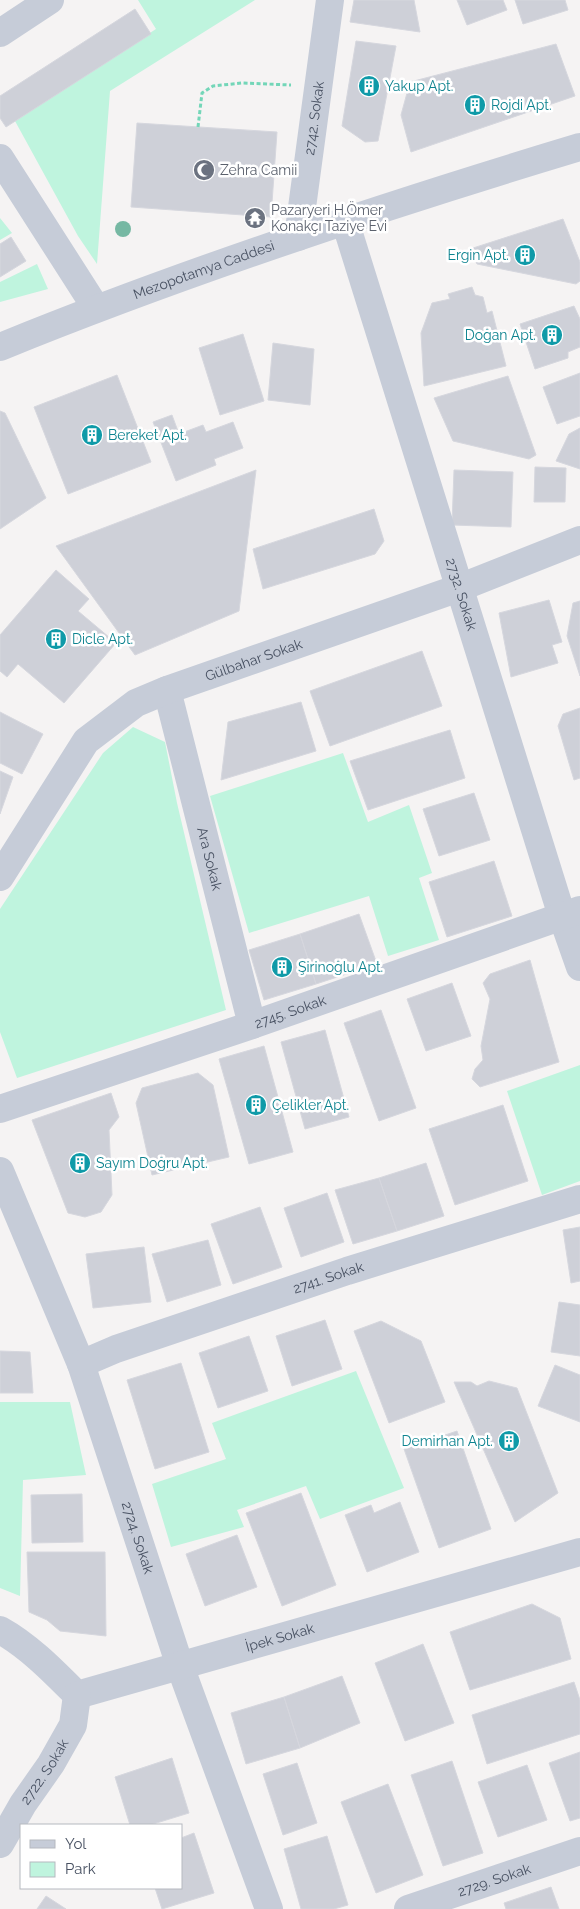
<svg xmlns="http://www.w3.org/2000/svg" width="580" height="1909" font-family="Raleway,sans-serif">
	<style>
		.green { fill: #bff4de }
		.building { fill: #ced0d8; stroke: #d6d7de }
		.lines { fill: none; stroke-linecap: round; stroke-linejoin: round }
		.path { stroke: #73d6b8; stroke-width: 3; stroke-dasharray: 4 2.5; stroke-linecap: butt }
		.minor { stroke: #c6ccd8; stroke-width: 28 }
		.tree { fill: #76b8a3 }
		.labels { text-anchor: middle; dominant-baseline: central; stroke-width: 5; stroke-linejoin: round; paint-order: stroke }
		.culture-label { font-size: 14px; fill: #0d838f; stroke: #fff; text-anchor: start }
		.street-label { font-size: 14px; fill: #485162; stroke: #fff }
		.worship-label { font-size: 14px; fill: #5b616d; stroke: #fff; text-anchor: start }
	</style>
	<rect width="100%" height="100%" fill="#f5f3f3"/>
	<!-- green -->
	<path class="green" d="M138 0H255L110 91 97 264 78 236 15 121 156 29Z
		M0 218 12 233 0 240Z
		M37 264 48 289 0 302V282Z
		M133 727 165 742 177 803 226 1010 17 1078 0 1032V909L103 753Z
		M343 753 368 822 409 805 432 873 419 878 439 940 388 956 369 896 249 933 210 796Z
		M580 1065V1181L542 1195 507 1091Z
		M356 1371 404 1488 320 1519 306 1486 237 1510 244 1527 171 1547 152 1484 226 1459 212 1423Z
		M0 1402H70L86 1475 23 1480 20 1596 0 1588Z"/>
	<!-- building -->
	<path class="building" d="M354 0H414L420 32 350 22Z
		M457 0H503L507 10 467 25Z
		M515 0H565L568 10 523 24Z
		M135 9 151 34 6 127 0 118V96Z
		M356 41 396 46 378 141 365 142 342 126Z
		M556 44 575 96 411 152 401 115 410 82Z
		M137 123 277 132 271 217 131 207Z
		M563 219 580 262V281L576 284 477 264 470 249Z
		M11 237 26 261 0 277V244Z
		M472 287 475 295 483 297 487 313 492 311 506 366 424 386 421 333 432 303 450 299 448 294Z
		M574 306 580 319V347L568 352V358L535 369 520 324Z
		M243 334 264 401 220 415 199 348Z
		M273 343 314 349 310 405 268 400Z
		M580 373V416L557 424 543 387Z
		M117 375 151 462 68 494 34 407Z
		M508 376 536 455 529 459 453 441 434 398Z
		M0 411 5 413 46 498 0 529Z
		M172 415 179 434 203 425 206 432 233 422 243 448 214 459 216 465 176 481 153 422Z
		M580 428V469L556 461 569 434Z
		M535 467 566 468 565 502H534Z
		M256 470 239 611 135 655 56 546Z
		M454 470 513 472 511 527 452 525Z
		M374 509 384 541 375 554 263 589 253 549Z
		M56 570 89 599 78 611 116 643 64 703 18 664 7 677 0 671V635Z
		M549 600 562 642 552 645 558 663 511 677 499 613Z
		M580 601V676L567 636 573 603Z
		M422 651 442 706 330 746 310 691Z
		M301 702 316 751 221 780 228 722Z
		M580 708V778L574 780 558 726 563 714Z
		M0 712 43 734 22 774 0 763Z
		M450 730 465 778 368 810 350 761Z
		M0 771 13 777 0 814Z
		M474 793 490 840 439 856 423 809Z
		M494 861 512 916 447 937 429 882Z
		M359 914 377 964 316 984 300 934Z
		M300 934 316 984 264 1000 249 950Z
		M530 960 559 1062 480 1087 472 1079 475 1069 483 1060 481 1046 490 999 483 983 490 974Z
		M452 983 471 1036 426 1051 407 999Z
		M381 1010 416 1108 379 1121 344 1023Z
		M325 1030 349 1117 305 1129 281 1042Z
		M264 1046 293 1152 249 1164 219 1059Z
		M198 1073 213 1085 229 1157 152 1175 136 1103 142 1088Z
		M111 1093 119 1117 109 1130 112 1195 101 1212 85 1217 68 1213 32 1120Z
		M503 1105 528 1181 455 1205 429 1129Z
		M426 1163 444 1216 397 1231 379 1178Z
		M379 1178 397 1231 353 1244 335 1190Z
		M327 1193 344 1242 301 1257 284 1208Z
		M260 1207 282 1267 233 1284 211 1224Z
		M580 1227V1281L571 1283 563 1230Z
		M208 1240 221 1285 167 1302 152 1254Z
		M144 1247 151 1302 93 1308 86 1254Z
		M559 1302 580 1305V1356L551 1352Z
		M325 1320 342 1369 292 1386 276 1336Z
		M381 1321 421 1341 445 1402 389 1423 354 1331Z
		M249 1336 268 1391 218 1408 199 1353Z
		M0 1351 30 1352 33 1393H0Z
		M181 1363 209 1452 155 1469 127 1380Z
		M555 1365 580 1375V1422L538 1406Z
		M489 1381 517 1388 558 1493 515 1522 454 1382H471L477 1386Z
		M457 1431 491 1529 439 1548 404 1449Z
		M301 1493 336 1585 282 1606 246 1513Z
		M82 1494 83 1542 32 1543 31 1495Z
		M400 1502 419 1552 367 1572 345 1515 371 1505 374 1513Z
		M237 1535 257 1587 205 1606 186 1554Z
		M27 1552H105L106 1636 60 1631 47 1620 29 1612Z
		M532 1604 560 1618 571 1659 470 1690 450 1632Z
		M423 1644 454 1723 405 1741 375 1663Z
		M342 1676 360 1723 300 1748 284 1697Z
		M574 1682 580 1700V1734L487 1764 472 1715Z
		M284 1697 300 1748 246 1764 231 1713Z
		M580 1752V1818L570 1821 549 1763Z
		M172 1758 189 1813 150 1825H130L115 1777Z
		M452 1761 483 1853 443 1866 411 1775Z
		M297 1763 317 1823 283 1835 263 1774Z
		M527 1765 547 1820 498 1837 478 1782Z
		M388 1784 423 1875 376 1893 341 1802Z
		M194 1833 214 1893 162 1909 155 1888H181V1838Z
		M327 1836 348 1905 334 1909H301L284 1849Z
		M551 1887 559 1909H506L504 1903Z
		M46 1896 66 1909H37Z"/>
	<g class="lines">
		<!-- path -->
		<path class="path" d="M198 127 202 93 213 86 242 83 291 85"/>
		<!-- minor -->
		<g class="minor">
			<path d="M0 33 50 0"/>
			<path d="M0 158 96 308"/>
			<path id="s1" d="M345 221 562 916 580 967"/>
			<path id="s2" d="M298 237 330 0"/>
			<path id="s3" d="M0 347C189 270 384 206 580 147"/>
			<path id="s4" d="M167 690 252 1025"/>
			<path id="s5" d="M0 877 86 741 136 703 167 690 459 588 580 540"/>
			<path id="s6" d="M0 1109 252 1025 580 910"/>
			<path id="s7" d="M0 1171 81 1364 180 1666 269 1909"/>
			<path id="s8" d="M81 1364 116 1349 347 1271 580 1199"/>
			<path id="s9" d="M0 1630C29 1646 54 1672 77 1695L580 1552"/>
			<path id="s10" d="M0 1844 23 1804 51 1764 73 1725 77 1695"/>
			<path id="s11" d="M408 1909 580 1851"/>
		</g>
	</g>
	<!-- trees -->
	<circle class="tree" cx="123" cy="229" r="8"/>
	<!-- icons -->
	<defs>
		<g id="building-disc" transform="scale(1.125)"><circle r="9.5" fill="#0f9aa8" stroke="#fff"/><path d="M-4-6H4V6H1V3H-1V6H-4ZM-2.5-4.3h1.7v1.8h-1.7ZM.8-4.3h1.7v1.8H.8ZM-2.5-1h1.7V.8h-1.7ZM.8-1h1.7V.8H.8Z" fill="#fff"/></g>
		<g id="mosque-disc" transform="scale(1.125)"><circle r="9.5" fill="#6b7280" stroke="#fff"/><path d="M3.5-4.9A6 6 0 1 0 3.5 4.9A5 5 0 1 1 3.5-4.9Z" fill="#fff"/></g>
		<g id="temple-disc" transform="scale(1.125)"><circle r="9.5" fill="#6b7280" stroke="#fff"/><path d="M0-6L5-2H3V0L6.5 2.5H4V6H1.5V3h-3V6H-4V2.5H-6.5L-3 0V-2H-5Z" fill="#fff"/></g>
	</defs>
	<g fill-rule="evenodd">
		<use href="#building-disc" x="369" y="86"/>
		<use href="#building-disc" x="475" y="105"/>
		<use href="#mosque-disc" x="204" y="170"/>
		<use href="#temple-disc" x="255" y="218"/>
		<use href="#building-disc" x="525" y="255"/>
		<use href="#building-disc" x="552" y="335"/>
		<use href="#building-disc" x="92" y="435"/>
		<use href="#building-disc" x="56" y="639"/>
		<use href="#building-disc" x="282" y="967"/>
		<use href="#building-disc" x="256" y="1105"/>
		<use href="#building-disc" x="80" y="1163"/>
		<use href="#building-disc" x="509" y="1441"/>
	</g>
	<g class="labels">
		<!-- culture labels -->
		<g class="culture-label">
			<text x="385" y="86">Yakup Apt.</text>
			<text x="491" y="105">Rojdi Apt.</text>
			<text x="509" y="255" text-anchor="end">Ergin Apt.</text>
			<text x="536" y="335" text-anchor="end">Doğan Apt.</text>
			<text x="108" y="435">Bereket Apt.</text>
			<text x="72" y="639">Dicle Apt.</text>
			<text x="298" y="967">Şirinoğlu Apt.</text>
			<text x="272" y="1105">Çelikler Apt.</text>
			<text x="96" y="1163">Sayım Doğru Apt.</text>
			<text x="493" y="1441" text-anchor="end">Demirhan Apt.</text>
		</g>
		<!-- street labels -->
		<g class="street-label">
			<text stroke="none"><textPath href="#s2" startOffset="120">2742. Sokak</textPath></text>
			<text stroke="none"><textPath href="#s3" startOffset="218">Mezopotamya Caddesi</textPath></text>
			<text stroke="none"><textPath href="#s1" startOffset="391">2732. Sokak</textPath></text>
			<text stroke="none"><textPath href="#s5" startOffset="349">Gülbahar Sokak</textPath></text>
			<text stroke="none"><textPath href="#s4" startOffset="174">Ara Sokak</textPath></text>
			<text stroke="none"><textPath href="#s6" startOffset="306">2745. Sokak</textPath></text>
			<text stroke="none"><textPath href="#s8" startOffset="262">2741. Sokak</textPath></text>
			<text stroke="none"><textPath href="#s7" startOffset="392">2724. Sokak</textPath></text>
			<text stroke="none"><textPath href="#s9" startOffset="312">İpek Sokak</textPath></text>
			<text stroke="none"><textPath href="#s10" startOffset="85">2722. Sokak</textPath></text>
			<text stroke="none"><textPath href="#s11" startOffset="91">2729. Sokak</textPath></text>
		</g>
		<!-- worship labels -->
		<g class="worship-label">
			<text x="220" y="170">Zehra Camii</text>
			<text x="271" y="210">Pazaryeri H.Ömer<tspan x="271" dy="16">Konakçı Taziye Evi</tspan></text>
		</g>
	</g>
	<!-- legend -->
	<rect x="20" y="1824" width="162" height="65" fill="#ffffff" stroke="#b6b9c0"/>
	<rect x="30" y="1840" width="25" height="8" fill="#c6ccd8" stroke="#b6b9c0"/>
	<text x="65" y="1849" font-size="15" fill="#485162">Yol</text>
	<rect x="30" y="1862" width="25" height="15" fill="#bff4de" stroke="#b6b9c0"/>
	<text x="65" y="1874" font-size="15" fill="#485162">Park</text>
</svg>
